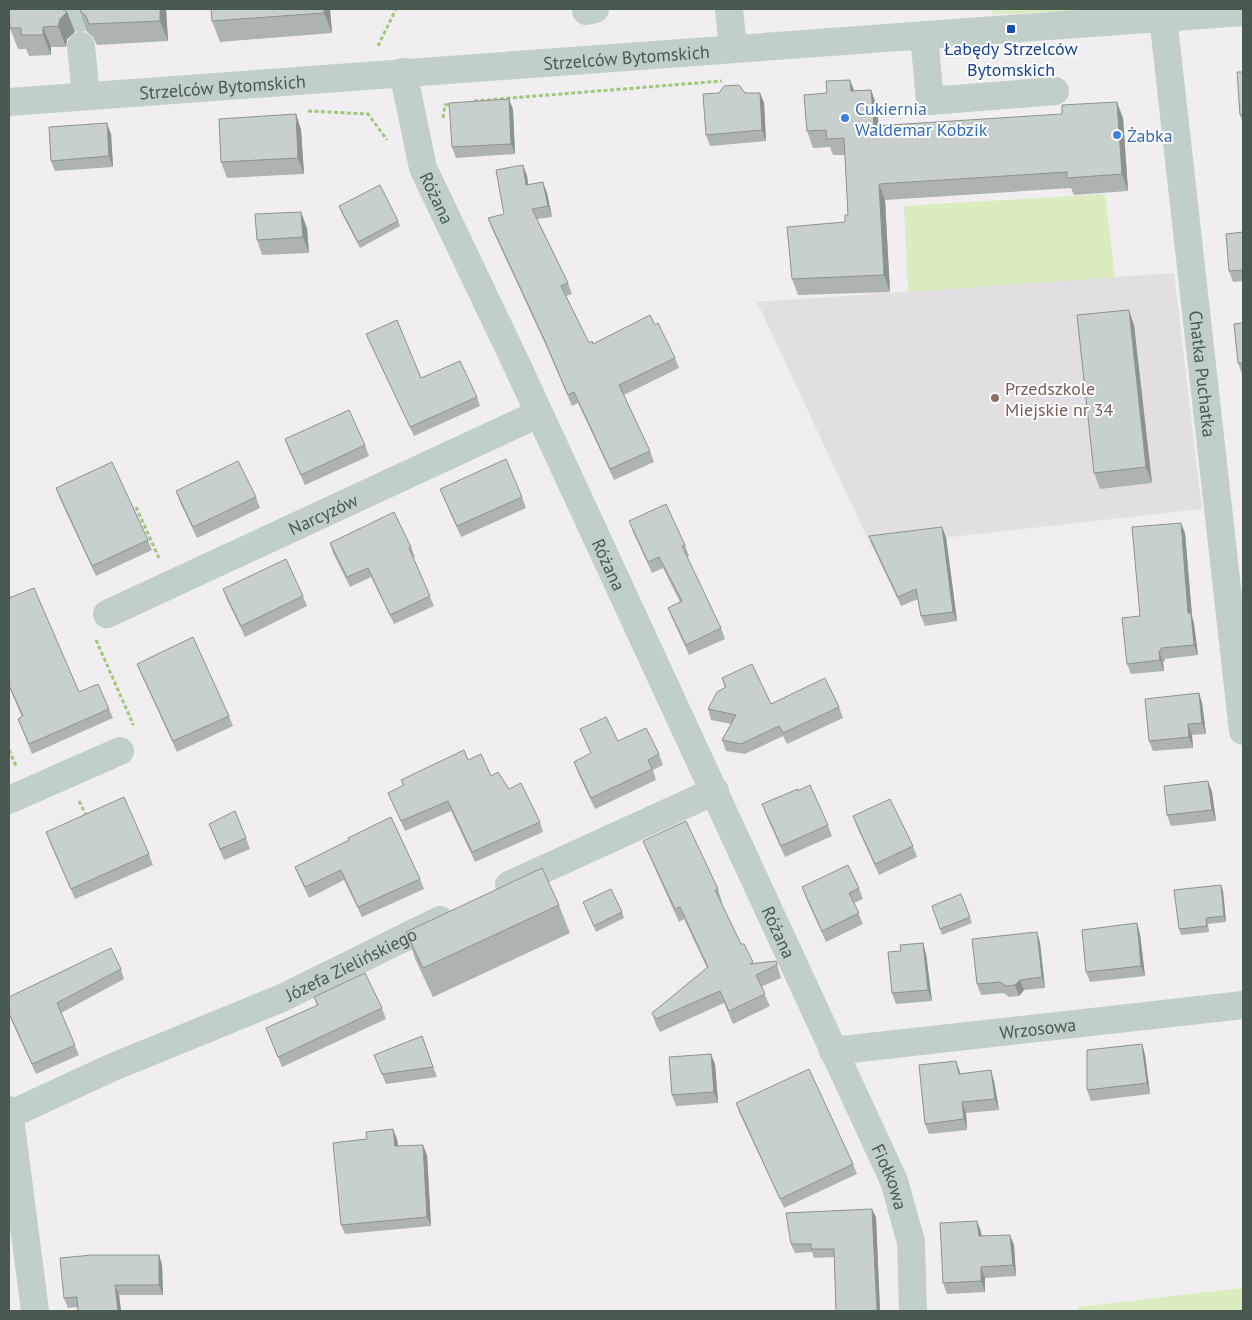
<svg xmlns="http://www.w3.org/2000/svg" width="1252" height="1320" font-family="'PT Sans',sans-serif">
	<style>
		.education { fill: #e2dfe3 }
		.green { fill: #dbecbf }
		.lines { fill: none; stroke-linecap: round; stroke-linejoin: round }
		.path { stroke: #a1c77a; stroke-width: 3; stroke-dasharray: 4 2.5; stroke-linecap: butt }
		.minor { stroke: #c0cfc7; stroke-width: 28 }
		.wall { fill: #acb3b1 }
		.shaded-wall { fill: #8c9290 }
		.building { fill: #c8d0ce; stroke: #8c9290 }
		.transit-dot { fill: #1a4fb4; stroke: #fff; stroke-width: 2 }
		.shop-dot { fill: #3f7fe0; stroke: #fff; stroke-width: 2 }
		.education-dot { fill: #8d6e63; stroke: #fff; stroke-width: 2 }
		.labels { text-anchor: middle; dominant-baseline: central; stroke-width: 4; stroke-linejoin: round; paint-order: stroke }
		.transit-label { font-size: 18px; fill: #164399; stroke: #fff }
		.street-label { font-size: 18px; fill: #485a50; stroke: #fff }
		.shop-label { font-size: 18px; fill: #366cbe; stroke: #fff; text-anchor: start }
		.education-label { font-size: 18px; fill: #785e54; stroke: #fff; text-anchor: start }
	</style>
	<rect width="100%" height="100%" fill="#f1eef1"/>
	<!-- education -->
	<path class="education" d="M1174 273 1202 509 871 546 757 302Z"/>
	<!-- green -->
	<path class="green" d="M991 9H1173L993 14Z
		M1105 194 1115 277 908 292 904 206Z
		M1243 1288V1311H1078V1307Z"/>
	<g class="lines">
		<!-- path -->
		<path class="path" d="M378 46 396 9
			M474 101 722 81
			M308 111 368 114 387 140
			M443 118 445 105 453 104
			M136 507 159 558
			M96 640 133 724 132 725
			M9 750 16 766
			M79 801 87 817"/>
		<!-- minor -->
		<g class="minor">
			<path d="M76 9 80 18"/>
			<path d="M729 9 733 49"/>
			<path d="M586 11 595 9"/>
			<path id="s1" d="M1163 17 1243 731"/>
			<path d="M924 35 930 101 1055 91"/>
			<path d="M81 46 86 96"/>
			<path id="s2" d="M403 72 423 168 515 361 894 1181 911 1242 913 1311"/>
			<path id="s3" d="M9 102 1243 12"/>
			<path id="s4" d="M107 614 538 414"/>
			<path d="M9 800 120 751"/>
			<path d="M509 885 715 791"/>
			<path id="s5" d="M833 1051 1243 1005"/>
			<path d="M9 1110 35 1311"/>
			<path id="s6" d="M9 1115 113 1067 282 998 440 920"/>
		</g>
	</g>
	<!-- wall -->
	<path class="wall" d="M166 9 168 41 97 45 93 37 87 32 80 11Z
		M211 9H330L332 33 220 42 212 21Z
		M63 10 67 12 75 32 67 39 66 47H51V55L29 56 26 49H18L10 28Z
		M1243 72V124L1240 115Z
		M850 80 854 91 871 90 877 107 879 126 1123 118 1128 191 1074 195 1071 188 885 200 890 292 798 295 792 279 845 222 848 215 845 155H833L830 147 813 148 807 131 827 93Z
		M745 93H760L764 103 766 141 710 146 706 135Z
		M509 99 513 110 515 154 456 158 452 147Z
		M296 114 301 130 304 174 227 178 221 162Z
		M111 134 113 167 55 171 51 161Z
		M523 165 527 176 528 185 547 193 552 217 537 219 568 283 572 294 566 296 589 343 593 344 655 325 675 358 679 368 624 395 650 451 654 462 614 480 578 403 572 406 548 350 492 229 488 218 504 214Z
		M339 206 398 221 400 226 360 248 341 212Z
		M307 228 309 253 262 255 257 240Z
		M1243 232V281L1233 282 1229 271Z
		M1243 323V374H1242L1238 363Z
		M1134 325 1152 483 1100 489 1094 473Z
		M366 334 421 378 477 397 480 406 414 436 370 343Z
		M285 439 365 445 369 456 305 485 289 450Z
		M56 488 148 540 152 550 96 576 60 499Z
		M440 489 522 497 526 508 461 537 444 499Z
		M176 491 256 497 260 508 197 538 180 502Z
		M629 521 685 545 689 556 687 557 721 628 725 639 689 655 672 618 668 608 680 602 663 568 652 573 633 532Z
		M1185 533 1192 616 1194 624 1198 655 1165 659V661L1163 662 1164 671 1131 674 1127 664 1140 616Z
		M869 536 946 537 957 621 925 626 921 616 918 599 901 606 872 545Z
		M330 543 411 547 415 557H413L434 606 394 624 371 577 350 587 333 553Z
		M223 589 303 596 307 606 245 637 227 600Z
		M9 598 79 692 109 709 113 718 32 754 18 719 22 717 9 687Z
		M137 664 229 716 233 726 177 752 141 674Z
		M722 678 771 704 839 707 843 718 787 744 783 736 745 754 726 751 722 740 731 724 711 720 708 709 725 688Z
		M1199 693 1202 703 1206 734 1192 735 1193 748 1153 751 1149 741Z
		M580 729 659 754 663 765 653 770 656 780 595 809 578 773 574 762 591 754Z
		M468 760 491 776 509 789 540 822 543 832 475 862 451 811 405 831 388 793 403 786 401 780Z
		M1208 781 1212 792 1216 821 1171 826 1167 815Z
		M798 791 828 825 832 836 785 857 766 815 762 804Z
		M853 816 913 846 917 857 879 875 857 827Z
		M209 824 246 838 250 849 224 860Z
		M46 832 149 854 153 865 75 899 50 843Z
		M349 840 420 879 424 889 362 917 344 880 309 898 299 877 295 867Z
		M643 841 718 889 722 902H721L741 944H744L753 963 776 961 781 978 761 987 770 1006 733 1024 724 1003 660 1032 656 1025 652 1013 707 968 684 919 679 922 648 853Z
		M802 887 859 888 863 899 854 903 863 924 826 942 806 898Z
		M1223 891 1226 922 1208 924 1209 932 1181 935 1179 929Z
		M961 894 972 923 942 935 932 906Z
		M583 902 622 912 624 918 596 932Z
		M559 905 570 933 433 997 416 961 406 932Z
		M1037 932 1040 943 1045 988 1024 990 1019 996 1009 997 1004 993 981 995 977 984Z
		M1140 934 1145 976 1090 982 1086 972Z
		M923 943 926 954 932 1001 896 1004 892 993 901 951Z
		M121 969 124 979 61 1013 79 1055 36 1074 9 1015V997Z
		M314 997 382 1008 386 1019 282 1067 266 1028 317 1006Z
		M422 1036 437 1077 386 1084 374 1055Z
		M1142 1044 1145 1055 1150 1094 1091 1101 1087 1090Z
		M715 1064 718 1103 676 1106 672 1095Z
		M961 1074 994 1081 999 1110 966 1113 967 1130 929 1134 925 1124Z
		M736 1103 853 1164 857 1174 784 1208 739 1112Z
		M397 1139 398 1146 427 1155 431 1226 345 1234 341 1225Z
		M876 1217 880 1311H836L834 1257 814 1258 812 1252 795 1253 791 1244Z
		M977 1221 981 1232 982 1236 1014 1245 1016 1276 985 1278V1292L947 1294 943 1283Z
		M159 1255 162 1265 163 1295H119L121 1311H78V1307L68 1308 64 1298Z"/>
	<!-- shaded-wall -->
	<path class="shaded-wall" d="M160 9H166L168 41 160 21Z
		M324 9H330L332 33 324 13Z
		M67 12 75 32 67 39 66 47 58 26 60 19Z
		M43 27 51 47V55L43 35Z
		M850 80 856 96 851 91Z
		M871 90 877 107 880 143 874 126Z
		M760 93 764 103 766 141 762 130Z
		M509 99 513 110 515 154 511 144Z
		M1117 102 1123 118 1128 191 1122 174Z
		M296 114 301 130 304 174 298 158Z
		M107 123 111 134 113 167 109 156Z
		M523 165 527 176 530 196 526 185Z
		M543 182 547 193 552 217 548 206Z
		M879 184 885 200 890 292 884 275Z
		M301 212 307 228 309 253 303 237Z
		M1129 310 1134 325 1152 483 1146 467Z
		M1181 523 1185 533 1192 616 1194 624 1198 655 1194 645 1188 613Z
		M942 527 946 537 957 621 953 612Z
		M1159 651 1163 662 1164 671 1160 660Z
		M1199 693 1202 703 1206 734 1202 723Z
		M1188 724 1192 735 1193 748 1189 737Z
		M1208 781 1212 792 1216 821 1212 810Z
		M1221 885 1223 891 1226 922 1224 916Z
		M1137 923 1140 934 1145 976 1141 966Z
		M1037 932 1040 943 1045 988 1042 977Z
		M923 943 926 954 932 1001 928 990Z
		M1020 980 1024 990 1019 996 1015 985Z
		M1142 1044 1145 1055 1150 1094 1147 1083Z
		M711 1054 715 1064 718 1103 714 1092Z
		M956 1061 960 1072 963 1084 959 1074Z
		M991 1070 994 1081 999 1110 995 1099Z
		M962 1102 966 1113 967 1130 964 1119Z
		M393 1129 397 1139 399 1156 395 1146Z
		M423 1145 427 1155 431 1226 427 1217Z
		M872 1209 876 1217 880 1311H877Z
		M977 1221 981 1232 983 1247 979 1236Z
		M1010 1235 1014 1245 1016 1276 1013 1265Z
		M159 1255 162 1265 163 1295 159 1285Z
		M981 1267 985 1278V1292L981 1281Z
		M115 1285 119 1295 121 1311H118Z"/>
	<!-- building -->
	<path class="building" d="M9 9H62L67 12 60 19 58 26 43 27V35H21V28H10Z
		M82 9H160V21L89 24 86 16 80 11Z
		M211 9H324V13L212 21Z
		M1237 72H1243V115H1240Z
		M850 80 851 91 871 90 874 126 1062 114V105L1117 102 1122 174 1067 178V172L879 184 884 275 792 279 787 227 845 222V215H848L844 138 827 139 826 130 807 131 804 95 827 93 826 81Z
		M739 85 745 93H760L762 130 706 135 703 94 719 93 724 86Z
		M509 99 511 144 452 147 449 103Z
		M296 114 298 158 221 162 219 119Z
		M107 123 109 156 51 161 49 127Z
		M523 165 526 185 543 182 548 206 532 209 568 283 561 286 589 343 592 341 593 344 650 315 655 325 658 323 675 358 619 385 650 451 610 469 574 392 568 395 544 339 488 218 504 214 496 170Z
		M380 185 398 221 358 242 339 206Z
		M301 212 303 237 257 240 255 214Z
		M1243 232V270L1229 271 1226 234Z
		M1129 310 1146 467 1094 473 1077 315Z
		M397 320 421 378 460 361 477 397 410 427 366 334Z
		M1243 323V363H1238L1234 324Z
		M349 410 365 445 301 475 285 439Z
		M506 459 522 497 457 526 440 489Z
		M238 461 256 497 193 527 176 491Z
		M112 462 148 540 92 566 56 488Z
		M666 504 685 545 682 546 721 628 686 645 668 608 682 601 659 557 648 562 629 521Z
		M394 512 411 547 409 548 430 596 390 615 368 568 347 577 330 543Z
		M1181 523 1188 613H1191L1194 645 1161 648V651H1159L1160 660 1127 664 1122 618 1140 616 1132 527Z
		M942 527 953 612 921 616 916 589 898 597 869 536Z
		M286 559 303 596 241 626 223 589Z
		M34 588 79 692 98 684 109 709 29 744 18 719 23 716 9 685V598Z
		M193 637 229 716 173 741 137 664Z
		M752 664 771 704 825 678 839 707 783 733 779 726 741 744 722 740 736 715 708 709 717 692 726 687 722 678Z
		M1199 693 1202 723 1188 724 1189 737 1149 741 1145 699Z
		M606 717 618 741 646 728 659 754 648 760 652 769 591 798 574 762 591 753 580 729Z
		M464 750 468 760 481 754 491 776 498 772 509 789 521 783 540 822 472 852 448 801 401 821 388 793 404 785 401 780Z
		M1208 781 1212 810 1167 815 1164 786Z
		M810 785 828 825 781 846 762 804 798 789V791Z
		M124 797 149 854 71 889 46 832Z
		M890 799 913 846 875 864 853 816Z
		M235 811 246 838 220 849 209 824Z
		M391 817 420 879 358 907 341 870 305 887 295 867 349 840 348 838Z
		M686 821 718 889 715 890 741 944H744L753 962 750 964 776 961 777 965 756 975 765 994 729 1011 720 991 656 1019 652 1013 708 967 680 907 675 909 643 841Z
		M848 865 859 888 849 893 859 913 822 931 802 887Z
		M542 868 559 905 423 968 406 932Z
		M1221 885 1224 916 1206 918 1207 926 1179 929 1174 890Z
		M611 889 622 912 594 926 583 902Z
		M961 894 970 917 940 929 932 906Z
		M1137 923 1141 966 1086 972 1082 930Z
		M1037 932 1042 977 1020 980 1015 985 1006 986 1000 982 977 984 972 939Z
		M923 943 928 990 892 993 888 952 901 951 900 945Z
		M111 948 121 969 57 1003 75 1045 32 1064 9 1013V997Z
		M365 973 382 1008 278 1057 266 1028 318 1005 314 997Z
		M422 1036 433 1067 382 1074 374 1055Z
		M1142 1044 1147 1083 1087 1090V1050Z
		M711 1054 714 1092 672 1095 669 1057Z
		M956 1061 959 1074 991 1070 995 1099 962 1102 964 1119 925 1124 919 1065Z
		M809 1069 853 1164 780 1199 736 1103Z
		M393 1129 395 1146 423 1145 427 1217 341 1225 333 1143 367 1139 366 1132Z
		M872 1209 877 1311H836L834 1249H811V1244H791L786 1213Z
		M977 1221 979 1236 1010 1235 1013 1265 981 1267V1281L943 1283 940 1223Z
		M92 1255H159V1285H115L118 1311H78L77 1297 64 1298 60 1258Z"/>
	<!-- markers -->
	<rect class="transit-dot" x="1006" y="24" width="10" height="10" rx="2.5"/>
	<g class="shop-dot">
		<circle cx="845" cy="118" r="5"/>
		<circle cx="1117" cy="135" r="5"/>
	</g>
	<circle class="education-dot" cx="995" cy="398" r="5"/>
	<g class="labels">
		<!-- transit labels -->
		<g class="transit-label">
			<text x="1011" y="48">Łabędy Strzelców<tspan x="1011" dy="21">Bytomskich</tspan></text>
		</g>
		<!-- street labels -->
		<g class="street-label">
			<text stroke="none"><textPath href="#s3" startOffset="619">Strzelców Bytomskich</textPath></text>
			<text stroke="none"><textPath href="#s3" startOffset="214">Strzelców Bytomskich</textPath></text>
			<text stroke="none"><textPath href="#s2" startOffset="131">Różana</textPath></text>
			<text stroke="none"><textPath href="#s1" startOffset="359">Chatka Puchatka</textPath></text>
			<text stroke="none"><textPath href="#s4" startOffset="238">Narcyzów</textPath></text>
			<text stroke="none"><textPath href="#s2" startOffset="536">Różana</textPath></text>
			<text stroke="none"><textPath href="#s2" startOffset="941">Różana</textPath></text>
			<text stroke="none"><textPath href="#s6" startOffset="374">Józefa Zielińskiego</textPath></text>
			<text stroke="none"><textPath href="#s5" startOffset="206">Wrzosowa</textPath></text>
			<text stroke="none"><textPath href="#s2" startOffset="1210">Fiołkowa</textPath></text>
		</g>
		<!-- shop labels -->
		<g class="shop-label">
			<text x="855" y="108">Cukiernia<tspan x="855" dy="21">Waldemar Kobzik</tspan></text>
			<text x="1127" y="135">Żabka</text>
		</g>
		<!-- education labels -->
		<g class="education-label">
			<text x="1005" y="388">Przedszkole<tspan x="1005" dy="21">Miejskie nr 34</tspan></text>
		</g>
	</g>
	<!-- border -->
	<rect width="1252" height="1320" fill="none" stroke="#485a50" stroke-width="20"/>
</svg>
